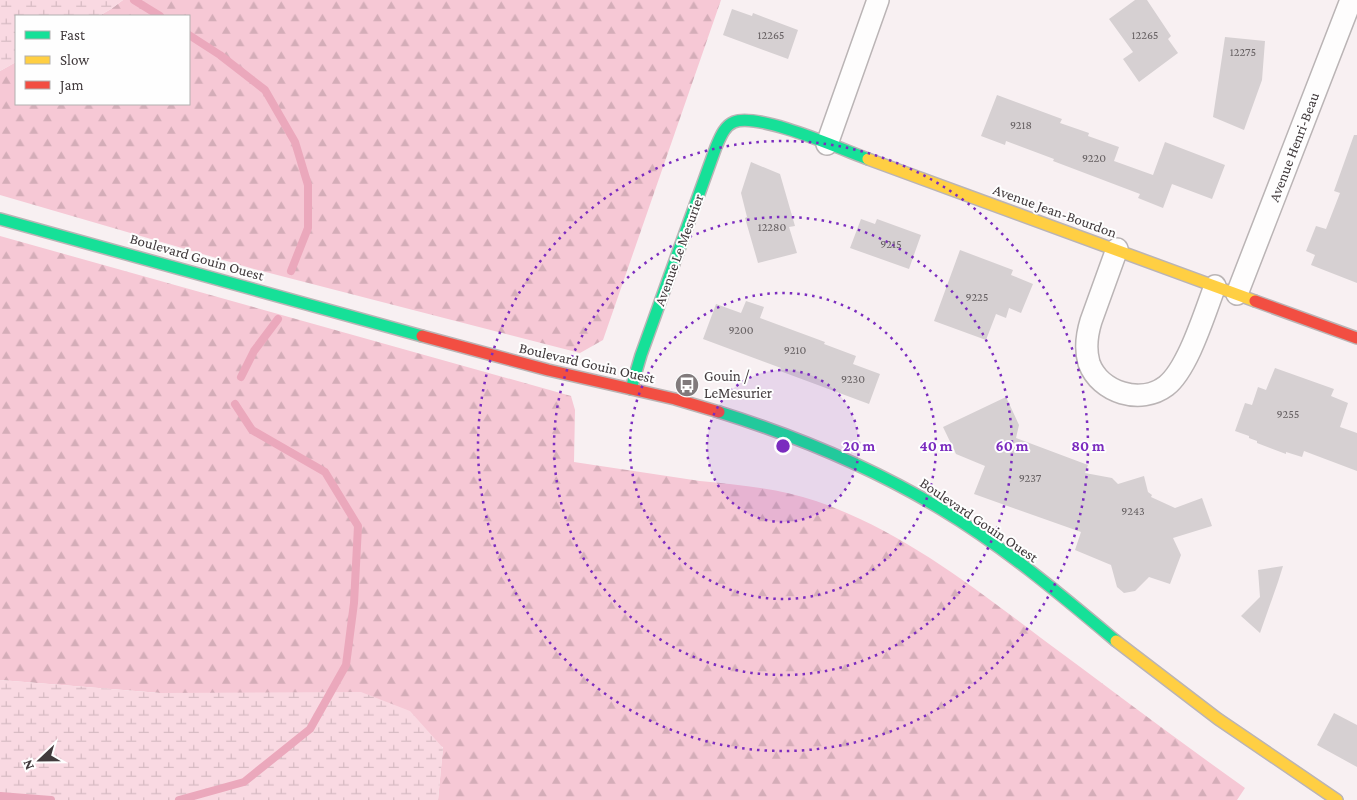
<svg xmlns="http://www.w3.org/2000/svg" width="1357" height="800" font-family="'Crimson Pro',serif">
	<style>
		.forest { fill: url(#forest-firs) }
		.wetland { fill: url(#wetland-marsh) }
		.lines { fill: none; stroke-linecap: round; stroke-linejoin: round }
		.stream { stroke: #eba8bc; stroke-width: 8 }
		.building { fill: #d6d0d2 }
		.street-casing { stroke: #bab4b5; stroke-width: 24 }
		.fast-casing { stroke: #bab4b5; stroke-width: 14 }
		.slow-casing { stroke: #bab4b5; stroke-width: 14 }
		.jam-casing { stroke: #bab4b5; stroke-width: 14 }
		.street { stroke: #fefdfd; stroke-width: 21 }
		.fast { stroke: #16e098; stroke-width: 11 }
		.slow { stroke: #ffcf43; stroke-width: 11 }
		.jam { stroke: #f24e42; stroke-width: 11 }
		.ring { fill: none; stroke: #7b2cbf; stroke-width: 2.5; stroke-dasharray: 2.5 5 }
		.labels { text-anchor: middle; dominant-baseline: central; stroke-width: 4; stroke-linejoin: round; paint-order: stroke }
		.number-label { font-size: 12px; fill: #666062 }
		.street-label { font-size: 15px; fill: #413a3c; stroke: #fefefe }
		.poi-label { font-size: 15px; fill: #413a3c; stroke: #fefefe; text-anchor: start }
		.centre { fill: #7b2cbf; stroke: #fefefe; stroke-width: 2.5 }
		.ring-label { font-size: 15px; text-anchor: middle; font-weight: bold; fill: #7b2cbf; stroke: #fefefe; stroke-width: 4; stroke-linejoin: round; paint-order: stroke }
	</style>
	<defs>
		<pattern id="forest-firs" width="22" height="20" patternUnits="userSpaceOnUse" patternTransform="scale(1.25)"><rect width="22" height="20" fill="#f6c8d5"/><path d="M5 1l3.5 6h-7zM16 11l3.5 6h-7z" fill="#d4adb8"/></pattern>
		<pattern id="wetland-marsh" width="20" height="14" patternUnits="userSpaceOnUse" patternTransform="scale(1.25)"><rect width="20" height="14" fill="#f9d9e2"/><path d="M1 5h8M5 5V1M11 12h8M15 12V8" fill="none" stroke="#d7bbc3"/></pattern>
	</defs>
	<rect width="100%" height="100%" fill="#f8f0f2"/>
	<!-- forest -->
	<path class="forest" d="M123 0H721L603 340 580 353 254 269 0 195V71L16 62V104H189V16H99L111 9Z
		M0 236 571 396 575 410 574 462C616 468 658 475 700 481 738 485 779 488 816 501 900 530 971 585 1041 638 1109 688 1176 739 1245 788L1237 800H438L443 747 160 693 0 680Z"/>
	<!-- wetland -->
	<path class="wetland" d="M0 0H123L111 9 99 16H16V62L0 71Z
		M0 680 160 693 361 692 410 711 443 748 438 800H0Z"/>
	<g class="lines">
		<!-- stream -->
		<path class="stream" d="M134 0 160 16
			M189 35 220 55 265 90 295 142 308 185V228L291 271
			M241 377 254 351 278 319
			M0 796 51 800
			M179 800 244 782 310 729 346 665 354 603 358 526 325 472 252 430 235 404"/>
	</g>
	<!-- building -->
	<path class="building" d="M1135 0H1147L1171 36 1168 39 1178 53 1139 82 1123 59 1133 52 1109 19Z
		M732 9 752 16 753 13 798 30 788 59 723 35Z
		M1225 37 1265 41 1262 80 1244 130 1213 117Z
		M997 95 1062 119 1060 123 1089 133 1088 136 1119 147 1114 161 1153 175 1165 142 1225 165 1212 199 1172 184 1163 208 1138 198 1140 194 1053 161 1054 159 1006 141 1005 145 981 136Z
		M1354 135H1357V283L1311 265 1315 255 1306 251 1316 226 1326 229 1340 193 1334 191Z
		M751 162 780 174 795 226 789 227 797 253 758 263 745 218 747 217 741 193Z
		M861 219 875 224 877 219 921 235 909 269 850 248Z
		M960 250 1013 270 1011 275 1033 284 1021 313 1009 308 1006 318 996 314 986 340 934 321Z
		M746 301 764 307 760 318 825 342 824 344 856 356 853 364 880 374 869 404 780 371 781 368 703 339 716 304 741 313Z
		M1275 368 1334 389 1331 396 1348 403 1340 427 1357 433V471L1304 451 1302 457 1286 452V454L1257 443V441L1249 438V436L1235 431 1245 403 1252 405 1258 387 1266 390Z
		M1006 397 1019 425 1016 438 1088 465 1085 473 1112 478 1118 484 1144 476 1148 492 1152 495 1151 497 1175 508 1202 498 1212 526 1173 538 1181 555 1170 584 1149 577 1135 591 1124 593 1117 587 1111 565 1075 550 1081 532 974 494 985 466 956 454 943 427Z
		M1283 566 1278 582 1260 633 1241 616 1260 597 1258 570Z
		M1334 713 1357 725V767L1317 745Z"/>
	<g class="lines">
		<!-- street casing -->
		<g class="street-casing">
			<path id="street" d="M827 144 878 0
				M1117 249 1091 321C1087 334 1085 349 1089 363 1100 393 1141 405 1166 386 1188 369 1205 312 1215 286
				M1237 294 1351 0"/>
		</g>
		<!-- fast casing -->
		<g class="fast-casing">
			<path id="fast" d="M0 219 422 336
				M631 389 641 355 716 147C720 138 724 126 734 122 758 112 841 149 868 159
				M719 412C796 436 871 467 941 509 1003 546 1060 594 1116 641"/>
		</g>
		<!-- slow casing -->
		<g class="slow-casing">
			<path id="slow" d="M868 159 1255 301
				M1116 641 1218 719 1337 800"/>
		</g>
		<!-- jam casing -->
		<g class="jam-casing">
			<path id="jam" d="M1255 301 1357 338
				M422 336 548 370 675 399 719 412"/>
		</g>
		<!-- street -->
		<use href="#street" class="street"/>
		<!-- fast -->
		<use href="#fast" class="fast"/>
		<!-- slow -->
		<use href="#slow" class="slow"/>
		<!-- jam -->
		<use href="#jam" class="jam"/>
	</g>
	<!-- distance rings -->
	<circle cx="783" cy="446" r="76" fill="#7b2cbf" fill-opacity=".12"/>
	<g class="ring">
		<circle cx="783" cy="446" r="76"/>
		<circle cx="783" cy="446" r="153"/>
		<circle cx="783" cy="446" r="229"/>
		<circle cx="783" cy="446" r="305"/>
	</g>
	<!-- icons -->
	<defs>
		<g id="bus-disc" transform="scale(1.25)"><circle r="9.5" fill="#817a7c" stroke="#fefefe"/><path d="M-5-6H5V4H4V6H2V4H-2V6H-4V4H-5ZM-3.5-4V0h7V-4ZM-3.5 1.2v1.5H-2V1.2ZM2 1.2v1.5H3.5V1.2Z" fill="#fff"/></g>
	</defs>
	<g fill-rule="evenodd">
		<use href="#bus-disc" x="687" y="385"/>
	</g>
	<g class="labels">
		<!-- number labels -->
		<g class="number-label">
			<text x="771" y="35">12265</text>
			<text x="1145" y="35">12265</text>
			<text x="1243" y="52">12275</text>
			<text x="1021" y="125">9218</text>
			<text x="1094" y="158">9220</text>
			<text x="772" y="227">12280</text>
			<text x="891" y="244">9215</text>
			<text x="977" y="297">9225</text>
			<text x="741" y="330">9200</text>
			<text x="795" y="350">9210</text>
			<text x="853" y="379">9230</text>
			<text x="1288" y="414">9255</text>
			<text x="1030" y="478">9237</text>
			<text x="1133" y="511">9243</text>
		</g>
		<!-- street labels -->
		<g class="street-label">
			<text transform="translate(1294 147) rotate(-69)">Avenue Henri-Beau</text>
			<text transform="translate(1055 211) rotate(20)">Avenue Jean-Bourdon</text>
			<text transform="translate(679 250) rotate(-70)">Avenue Le Mesurier</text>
			<text transform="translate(197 257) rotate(16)">Boulevard Gouin Ouest</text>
			<text transform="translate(587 363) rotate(13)">Boulevard Gouin Ouest</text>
			<text transform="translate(979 520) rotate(34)">Boulevard Gouin Ouest</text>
		</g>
		<!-- poi labels -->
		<g class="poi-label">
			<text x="704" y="376">Gouin /<tspan x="704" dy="17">LeMesurier</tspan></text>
		</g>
	</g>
	<circle cx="783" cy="446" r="8" class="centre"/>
	<g class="ring-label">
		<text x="859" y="451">20 m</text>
		<text x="936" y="451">40 m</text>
		<text x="1012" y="451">60 m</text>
		<text x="1088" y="451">80 m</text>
	</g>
	<!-- legend -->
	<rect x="15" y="15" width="175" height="90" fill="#fefefe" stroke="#b2b0b0"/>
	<rect x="25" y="31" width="25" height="8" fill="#16e098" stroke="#b2b0b0"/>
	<text x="60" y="40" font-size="15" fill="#413a3c">Fast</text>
	<rect x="25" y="56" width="25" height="8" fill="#ffcf43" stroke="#b2b0b0"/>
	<text x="60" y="65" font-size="15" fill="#413a3c">Slow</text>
	<rect x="25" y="81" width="25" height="8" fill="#f24e42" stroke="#b2b0b0"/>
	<text x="60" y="90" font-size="15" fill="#413a3c">Jam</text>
	<!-- north arrow -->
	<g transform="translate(40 760) rotate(248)" stroke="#fefefe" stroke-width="4" paint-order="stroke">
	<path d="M0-4L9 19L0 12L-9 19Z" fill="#413a3c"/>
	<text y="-8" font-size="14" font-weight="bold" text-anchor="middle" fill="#413a3c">N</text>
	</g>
</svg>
